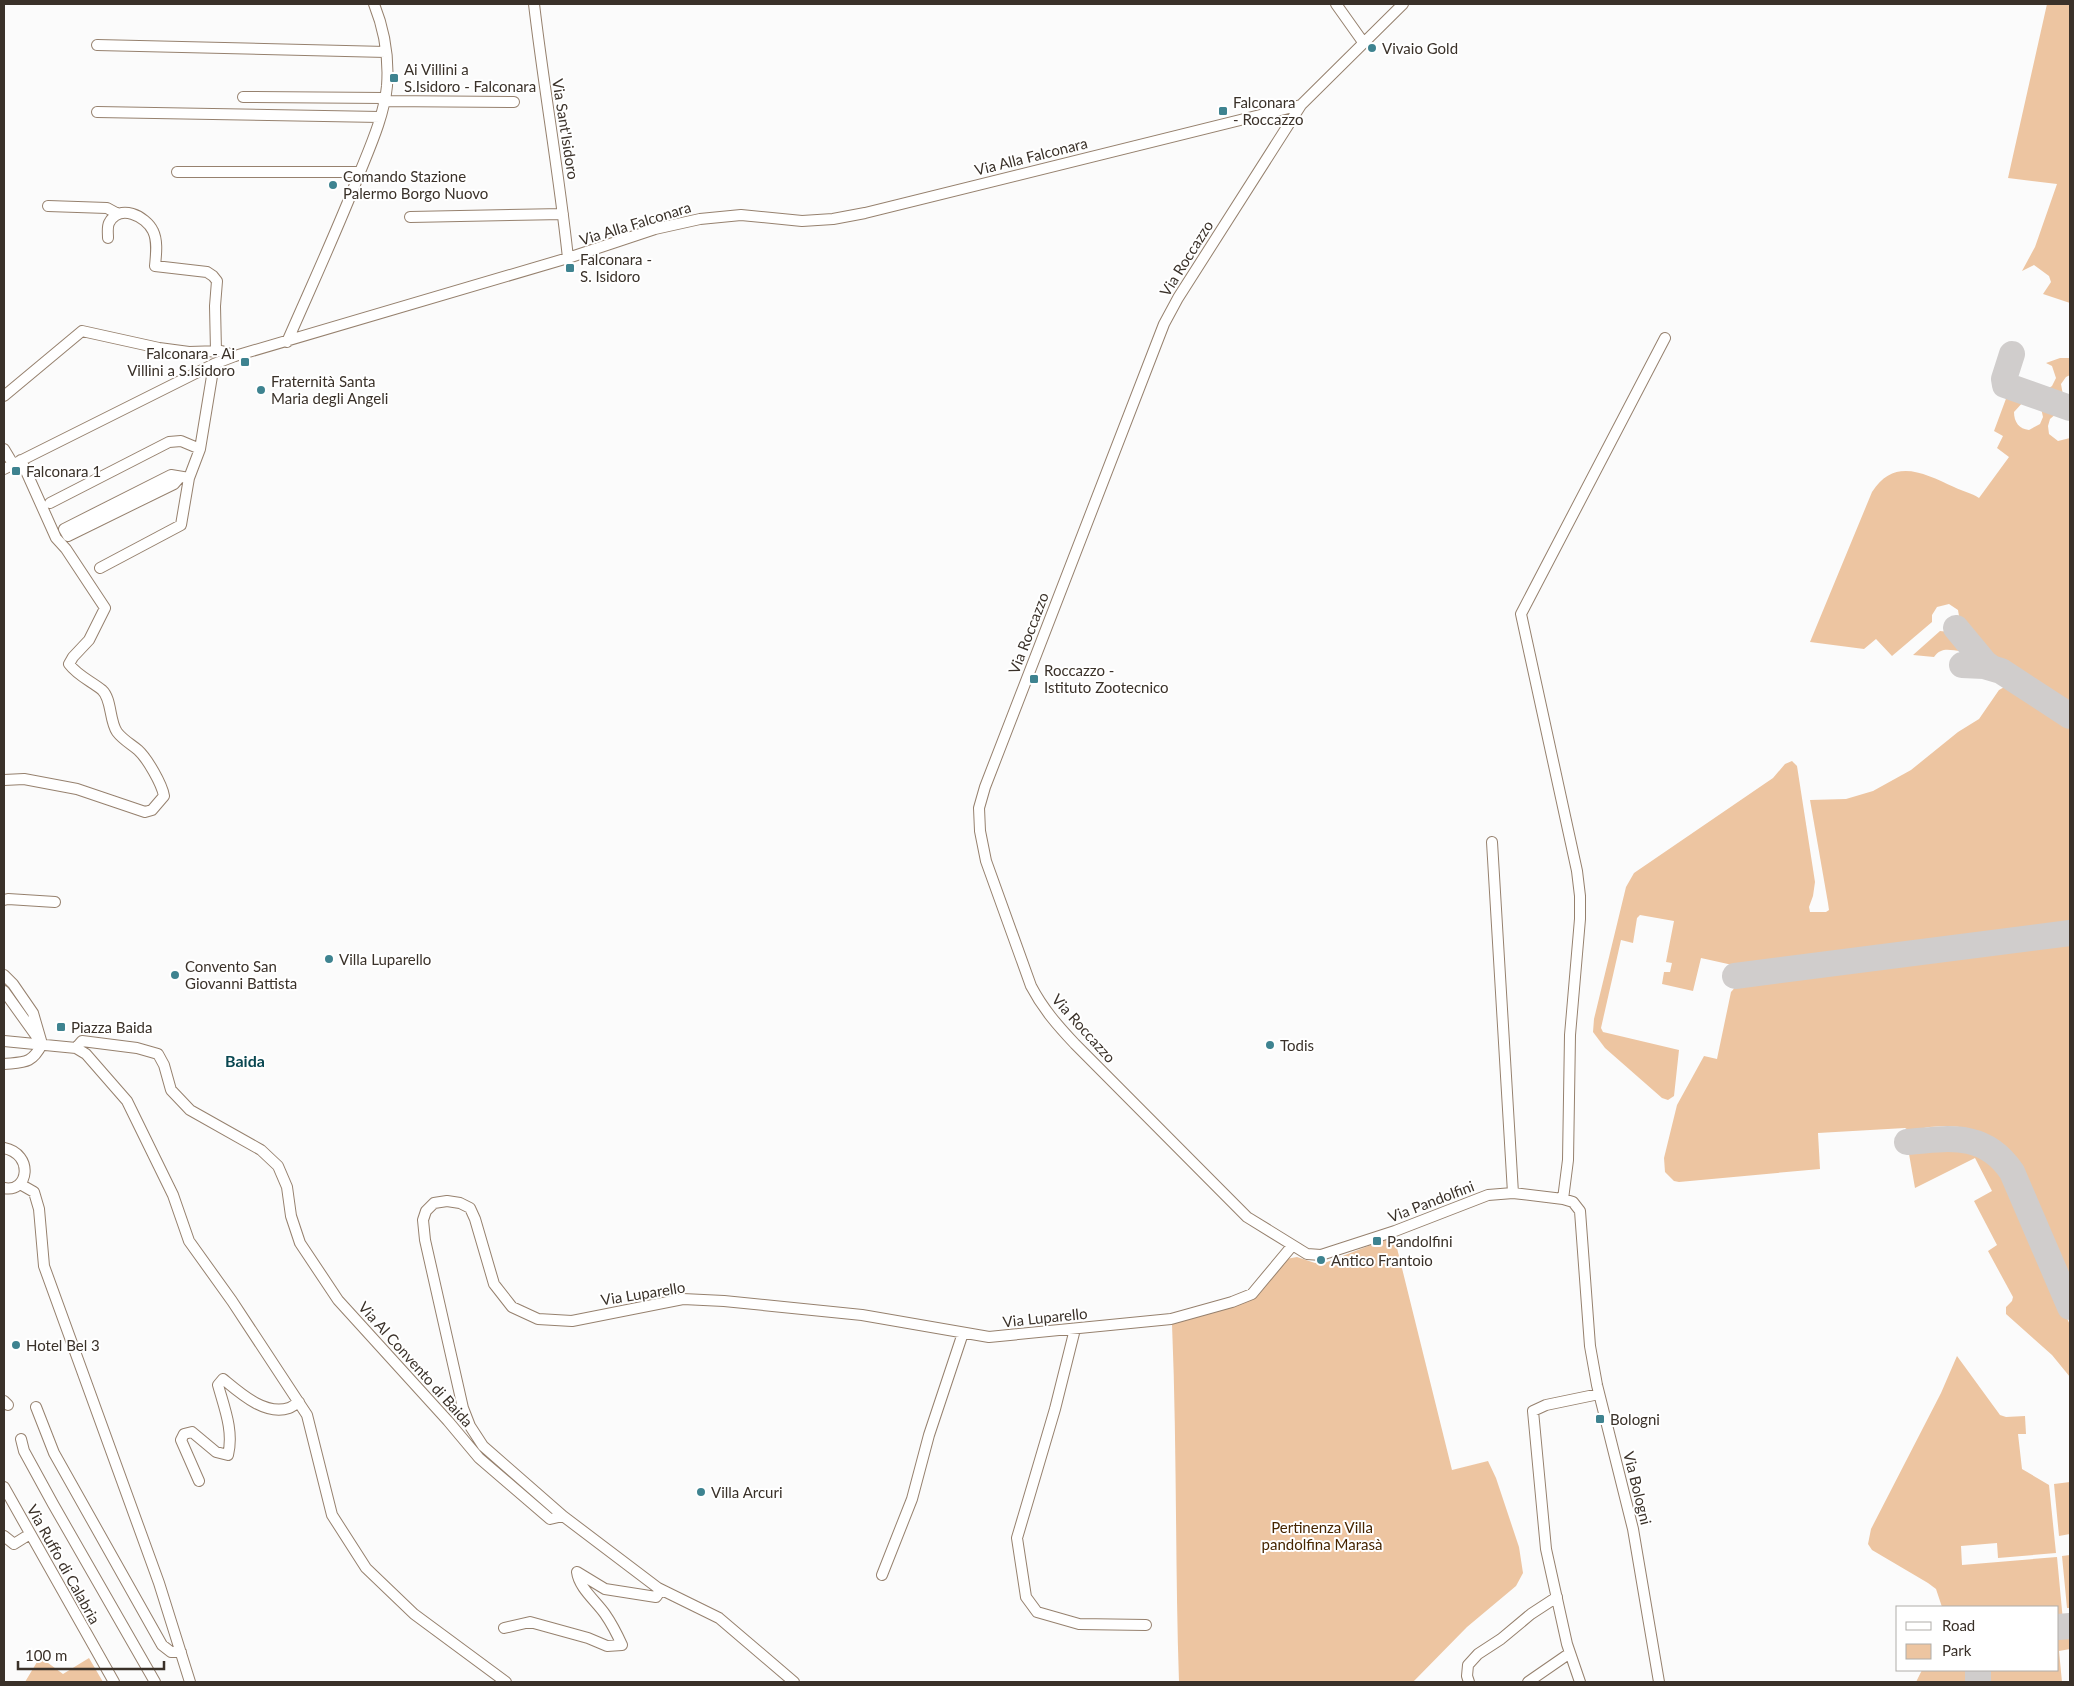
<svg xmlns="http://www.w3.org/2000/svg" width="2074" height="1686" font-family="Lato,sans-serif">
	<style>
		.green { fill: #edc5a1 }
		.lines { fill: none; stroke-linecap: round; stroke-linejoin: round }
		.taxiway { stroke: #d0cdcc; stroke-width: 26 }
		.minor-casing { stroke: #96816e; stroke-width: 12 }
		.minor { stroke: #fff; stroke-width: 10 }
		.poi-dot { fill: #3e8390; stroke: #fff; stroke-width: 2 }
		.labels { text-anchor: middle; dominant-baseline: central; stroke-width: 4; stroke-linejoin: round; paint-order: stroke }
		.poi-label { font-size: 15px; fill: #3a3129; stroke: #fff; text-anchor: start }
		.street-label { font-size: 15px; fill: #3a3129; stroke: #fff }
		.park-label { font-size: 15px; fill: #462500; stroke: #fff }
		.neighbourhood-label { font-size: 16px; font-weight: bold; fill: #094751; stroke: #fff }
	</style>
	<rect width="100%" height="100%" fill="#fbfbfb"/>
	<!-- green -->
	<path class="green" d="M2047 4H2070V303L2043 294 2051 282 2049 276 2034 265 2022 271 2035 247 2057 184 2008 178Z
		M2060 358H2070V375L2066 377 2061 384 2063 395 2046 390 2052 386 2056 378 2052 366 2046 363Z
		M2007 396 2024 401 2014 412C2014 422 2019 429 2029 430L2040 424 2043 417 2041 408 2057 413 2050 419 2048 426 2049 434 2058 441 2070 438V705L2026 677 1988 655 1960 622 1958 610 1949 604 1937 607 1932 615V622L1892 656 1876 639 1864 649 1810 642 1872 492C1894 457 1924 473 1954 487 1962 491 1972 493 1979 498L2009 457 1997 448 2003 436 1994 431Z
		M1940 631 1949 632 1964 651C1952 652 1943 645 1934 657L1913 655Z
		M2008 685 2070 725 2069 926 1746 968 1701 958 1693 991 1662 984 1664 972H1670L1672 963 1666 962 1674 921 1640 915 1637 918 1633 943 1621 940 1601 1028 1603 1032 1679 1050 1674 1096 1668 1100 1662 1098 1605 1048 1593 1032 1594 1019 1626 887 1634 873 1773 778 1785 764 1792 761 1797 766 1815 882 1813 896 1809 907 1810 912H1826L1829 910 1828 903 1810 800 1846 799 1873 791 1911 770 1958 732 1979 719 1999 690Z
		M2069 941 2070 1281 2023 1169C1997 1133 1972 1123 1929 1127 1922 1128 1917 1131 1910 1131L1905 1128 1818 1133 1820 1169 1679 1182 1674 1181 1665 1172 1664 1158 1677 1105 1704 1056 1717 1059 1731 992 1738 984Z
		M1949 1144 1971 1145 1983 1151 1991 1156 2009 1186 2070 1325V1377L2052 1355 2006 1314V1307L2012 1301 2013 1297 1988 1251 1997 1245 1974 1201 1992 1191 1975 1158 1915 1188 1909 1154 1916 1147Z
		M1394 1236 1452 1470 1488 1461 1496 1478 1519 1547 1523 1573 1516 1586 1467 1627 1413 1682H1179C1175 1563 1177 1443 1172 1324L1258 1294 1286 1259 1297 1257 1315 1263 1327 1262Z
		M1957 1356 2000 1415 2006 1417 2025 1416 2026 1434H2018L2022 1469 2049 1485 2056 1553 1998 1558 1997 1543 1961 1546 1962 1565 2057 1557 2063 1621 2058 1622V1607H1942L1936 1589 1928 1583 1872 1550 1868 1544 1871 1529 1941 1393Z
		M2070 1482V1534L2059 1536 2054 1484Z
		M2070 1555V1608H2067L2062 1556Z
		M2070 1629V1649L2059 1651 2062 1682H1980L1979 1670H2058V1631Z
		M40 1657 63 1674 89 1658 103 1682H25Z
		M1922 1670H1971L1972 1682H1916Z"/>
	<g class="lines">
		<!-- taxiway -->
		<path class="taxiway" d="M2012 354 2004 379 2005 385 2070 408
			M1956 628 1985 663 1992 668
			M1962 665 1984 666 2001 671 2070 716
			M1735 976 2070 933
			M1907 1142C1951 1138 1985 1132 2012 1172L2070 1307
			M2058 1627 2070 1626
			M1978 1670V1682"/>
		<!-- minor casing -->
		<g class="minor-casing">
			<path id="minor" d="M534 4C544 89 559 173 568 258
				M1336 4 1363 42
				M1403 4 1301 105 1178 298 1164 324 985 787 979 808 980 831 986 861 1031 986C1043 1009 1058 1026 1075 1044L1247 1217 1307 1254 1321 1255 1395 1231 1488 1195 1513 1193 1563 1199 1573 1202 1580 1211 1590 1346 1597 1385 1633 1529 1659 1682
				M97 45 386 52
				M243 97 384 98
				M383 101 514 102
				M97 112 380 117
				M177 172H360
				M48 206 107 208 118 214
				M410 217 563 214
				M108 238C108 233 107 227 109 223 119 203 146 216 153 231 158 241 156 255 155 266L207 272 213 276 217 281 215 306 216 351
				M287 342C311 287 336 233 358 177 369 149 384 117 387 86 389 59 384 29 374 4
				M4 396 82 331 159 348 189 352 221 351 235 356
				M4 449 13 464
				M4 469 214 364 235 356 568 258 655 229 700 219 741 215 802 221 833 219 865 213 1301 105
				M180 477 174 484 68 536 64 529 171 475 189 478
				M50 503 169 442 181 441 200 449
				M100 568 181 525 189 478 200 449 214 364
				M4 780 24 779 77 789 145 812 152 810 164 796C162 784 147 758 138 750 131 744 123 740 117 732 109 720 112 699 102 690 91 681 78 676 69 664L73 657 89 640 105 608 66 549 56 538 21 460
				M1492 842 1513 1193
				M4 900 8 899 55 902
				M4 975 13 984 33 1013 42 1044
				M4 991 37 1037
				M4 1041 76 1048 86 1054 127 1101 173 1195 189 1241 232 1301 307 1415 332 1515 366 1568 414 1614 506 1682
				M76 1048 82 1041 137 1048 158 1054 164 1065 171 1090 190 1110 261 1150 278 1166 287 1187 291 1216 300 1243 338 1300 448 1421 479 1458 550 1519 563 1516 658 1588 719 1618 794 1682
				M4 1064C24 1062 32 1064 42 1044
				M4 1148C34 1154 29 1193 4 1188
				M20 1184 34 1192 39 1209 44 1266 159 1583 190 1682
				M1563 1199 1568 1160 1570 1035 1580 919V896L1577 871 1521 614 1665 338
				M1075 1329 1055 1409 1017 1538 1026 1597 1037 1612 1079 1624 1146 1625
				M4 1401 8 1405
				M36 1407 54 1453 162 1645 171 1652H181
				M21 1439 24 1451 53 1504 155 1682
				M199 1481 181 1440 184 1434 192 1432 216 1452 228 1455C234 1431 224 1407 218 1385L223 1379C240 1393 265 1416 289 1408 292 1407 296 1404 299 1402
				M4 1487 114 1682
				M563 1516 483 1446 470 1426 463 1408 425 1240 423 1220 426 1211 434 1203 447 1201 460 1203 470 1208 475 1219 494 1284 512 1307 538 1319 572 1321 683 1299 724 1301 862 1315 989 1337 1171 1319 1232 1302 1252 1294 1292 1246
				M4 1536 14 1544 30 1534
				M882 1575 912 1499 929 1435 963 1333
				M504 1628 530 1622 588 1638 607 1646 622 1645C617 1634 612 1624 605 1614 596 1601 579 1588 577 1572L605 1589 656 1597 661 1590
				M1469 1682 1467 1676 1468 1665 1478 1654 1501 1639 1531 1614 1557 1597
				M1528 1682 1570 1653
				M1580 1682 1567 1644 1546 1549 1533 1411 1546 1405 1599 1394"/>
		</g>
		<!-- minor -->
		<use href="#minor" class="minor"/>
	</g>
	<!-- markers -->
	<g class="poi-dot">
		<circle cx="1372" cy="48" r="5"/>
		<rect x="389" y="73" width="10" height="10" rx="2.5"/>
		<rect x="1218" y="106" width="10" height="10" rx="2.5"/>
		<circle cx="333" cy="185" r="5"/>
		<rect x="565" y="263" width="10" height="10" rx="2.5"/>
		<rect x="240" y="357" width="10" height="10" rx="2.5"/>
		<circle cx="261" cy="390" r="5"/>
		<rect x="11" y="466" width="10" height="10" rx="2.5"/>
		<rect x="1029" y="674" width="10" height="10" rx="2.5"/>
		<circle cx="329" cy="959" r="5"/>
		<circle cx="175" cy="975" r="5"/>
		<rect x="56" y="1022" width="10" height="10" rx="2.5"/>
		<circle cx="1270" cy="1045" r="5"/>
		<rect x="1372" y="1236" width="10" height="10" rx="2.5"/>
		<circle cx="1321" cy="1260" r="5"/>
		<circle cx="16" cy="1345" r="5"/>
		<rect x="1595" y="1414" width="10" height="10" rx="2.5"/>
		<circle cx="701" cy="1492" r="5"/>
	</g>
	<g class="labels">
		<!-- poi labels -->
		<g class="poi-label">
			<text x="1382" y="48">Vivaio Gold</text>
			<text x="404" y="69">Ai Villini a<tspan x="404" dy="17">S.Isidoro - Falconara</tspan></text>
			<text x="1233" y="102">Falconara<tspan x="1233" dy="17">- Roccazzo</tspan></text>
			<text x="343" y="176">Comando Stazione<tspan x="343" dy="17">Palermo Borgo Nuovo</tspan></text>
			<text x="580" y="259">Falconara -<tspan x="580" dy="17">S. Isidoro</tspan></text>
			<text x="235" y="353" text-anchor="end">Falconara - Ai<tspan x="235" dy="17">Villini a S.Isidoro</tspan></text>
			<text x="271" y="381">Fraternità Santa<tspan x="271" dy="17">Maria degli Angeli</tspan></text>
			<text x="26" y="471">Falconara 1</text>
			<text x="1044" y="670">Roccazzo -<tspan x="1044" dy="17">Istituto Zootecnico</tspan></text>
			<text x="339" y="959">Villa Luparello</text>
			<text x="185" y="966">Convento San<tspan x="185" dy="17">Giovanni Battista</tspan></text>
			<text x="71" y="1027">Piazza Baida</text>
			<text x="1280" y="1045">Todis</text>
			<text x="1387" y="1241">Pandolfini</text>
			<text x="1331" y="1260">Antico Frantoio</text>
			<text x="26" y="1345">Hotel Bel 3</text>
			<text x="1610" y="1419">Bologni</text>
			<text x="711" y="1492">Villa Arcuri</text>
		</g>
		<!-- street labels -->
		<g class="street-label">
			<text transform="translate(566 129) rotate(81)">Via Sant'Isidoro</text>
			<text transform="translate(1031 156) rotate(-14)">Via Alla Falconara</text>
			<text transform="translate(635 223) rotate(-17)">Via Alla Falconara</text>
			<text transform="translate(1186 258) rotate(-58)">Via Roccazzo</text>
			<text transform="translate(1028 633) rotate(-69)">Via Roccazzo</text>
			<text transform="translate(1084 1028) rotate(48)">Via Roccazzo</text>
			<text transform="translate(1431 1201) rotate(-21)">Via Pandolfini</text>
			<text transform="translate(643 1293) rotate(-9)">Via Luparello</text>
			<text transform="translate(1045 1317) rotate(-6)">Via Luparello</text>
			<text transform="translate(416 1364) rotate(48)">Via Al Convento di Baida</text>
			<text transform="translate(1638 1488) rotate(76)">Via Bologni</text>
			<text transform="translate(64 1564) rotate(61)">Via Ruffo di Calabria</text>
		</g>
		<!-- park labels -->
		<g class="park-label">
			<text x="1322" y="1527">Pertinenza Villa<tspan x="1322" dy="17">pandolfina Marasà</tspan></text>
		</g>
		<!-- neighbourhood labels -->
		<g class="neighbourhood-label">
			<text x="245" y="1060">Baida</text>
		</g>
	</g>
	<!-- border -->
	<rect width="2074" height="1686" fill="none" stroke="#3a3129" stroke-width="10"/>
	<!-- legend -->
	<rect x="1896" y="1606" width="162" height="65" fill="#ffffff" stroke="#b0ada9"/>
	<rect x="1906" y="1622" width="25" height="8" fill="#ffffff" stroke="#b0ada9"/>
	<text x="1942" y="1631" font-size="15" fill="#3a3129">Road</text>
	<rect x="1906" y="1644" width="25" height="15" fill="#edc5a1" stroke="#b0ada9"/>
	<text x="1942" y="1656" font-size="15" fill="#3a3129">Park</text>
	<!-- scale -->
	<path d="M18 1661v8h146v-8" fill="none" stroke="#3a3129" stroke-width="2.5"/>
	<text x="25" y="1661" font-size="15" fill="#3a3129" stroke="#ffffff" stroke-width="4" paint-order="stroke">100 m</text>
</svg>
